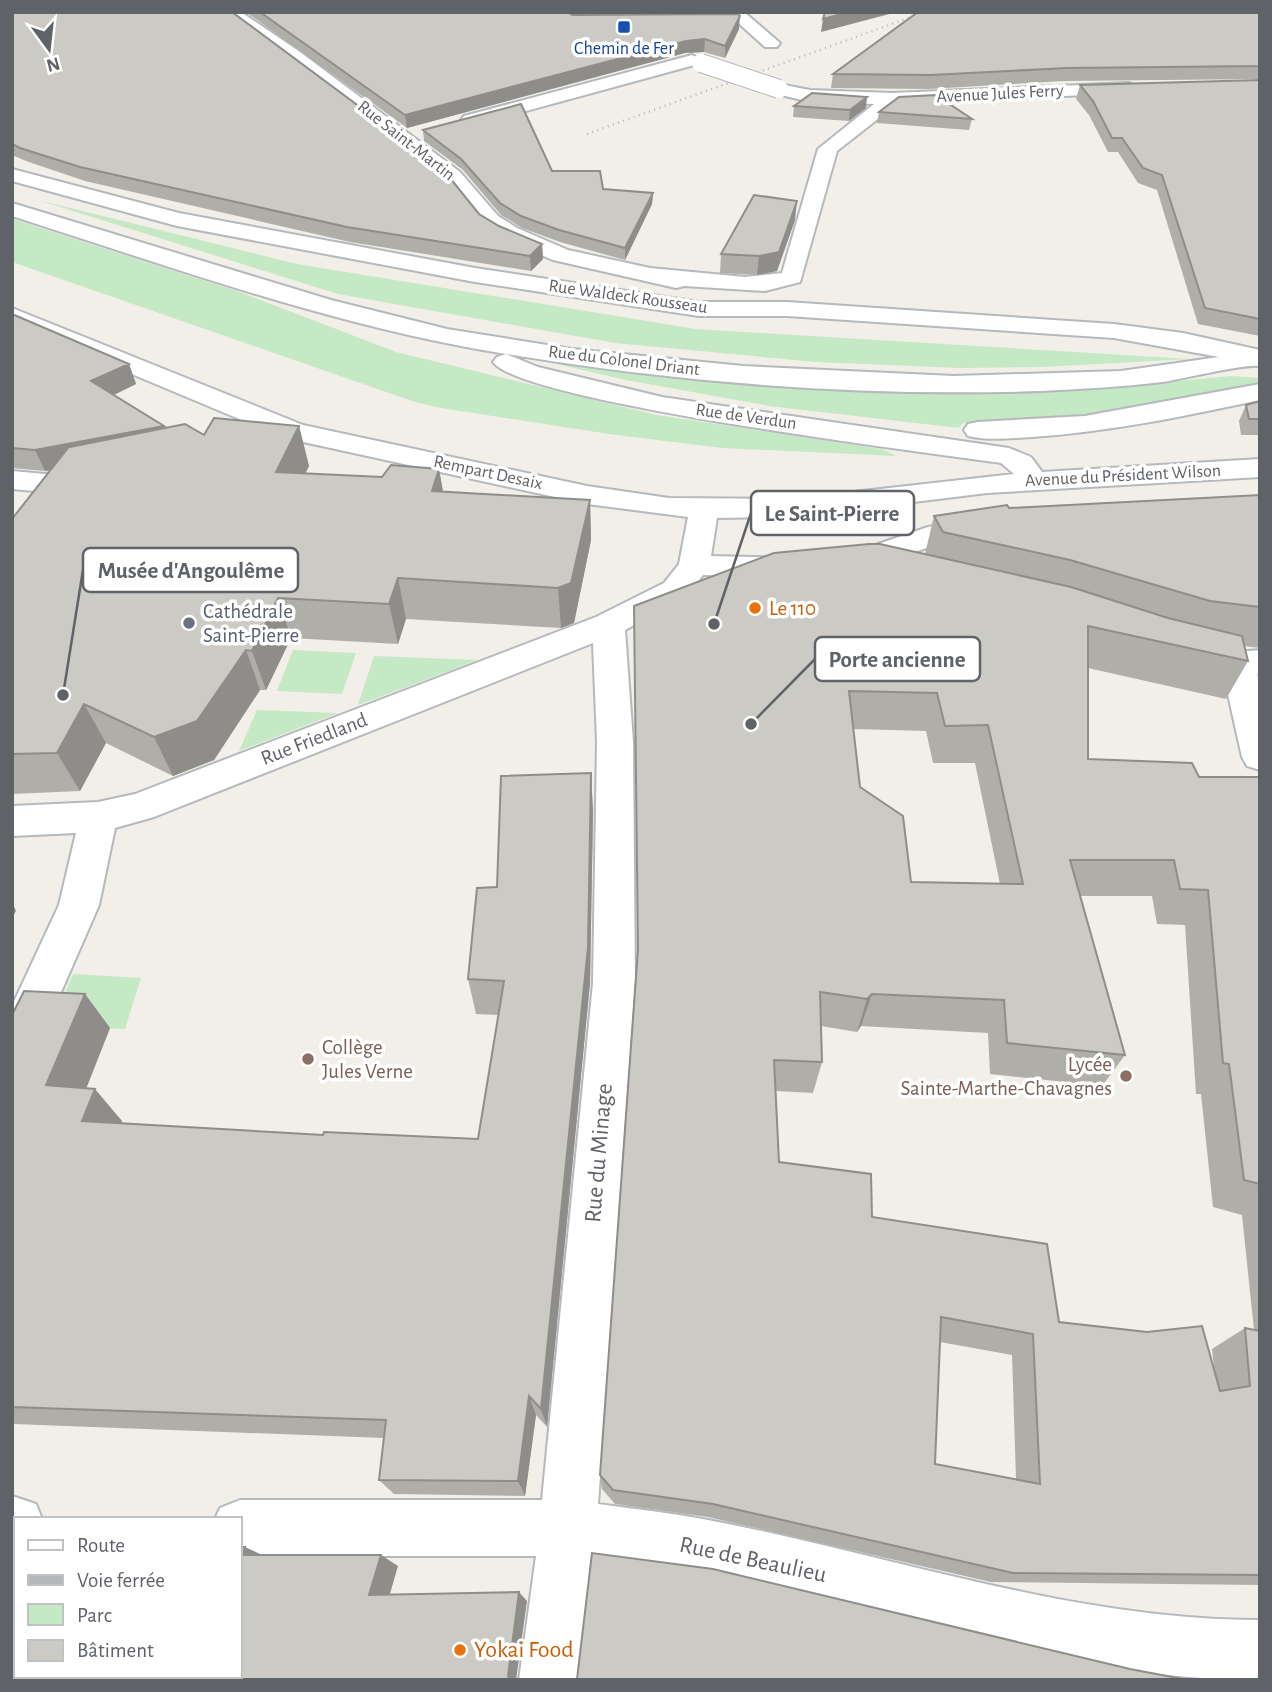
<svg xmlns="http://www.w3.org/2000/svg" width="1272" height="1692" font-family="'Alegreya Sans',sans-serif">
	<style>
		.green { fill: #c5e8c5 }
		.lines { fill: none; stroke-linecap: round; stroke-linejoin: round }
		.minor-casing { stroke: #b5b8bc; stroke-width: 4 }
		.minor { fill: #fff; fill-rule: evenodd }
		.rail { stroke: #b6b7b8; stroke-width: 2.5; stroke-dasharray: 1 4.5; stroke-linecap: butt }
		.minor-bridge-casing { stroke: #b5b8bc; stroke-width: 20; stroke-linecap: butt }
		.minor-bridge { stroke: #fff; stroke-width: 18 }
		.wall { fill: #afaea9; fill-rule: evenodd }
		.shaded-wall { fill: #8f8d8a }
		.building { fill: #cccac5; stroke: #8f8d8a; stroke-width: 2; fill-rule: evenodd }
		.transit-dot { fill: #1a4fb4; stroke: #fff; stroke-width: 2.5 }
		.food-dot { fill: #e8710a; stroke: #fff; stroke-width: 2.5 }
		.worship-dot { fill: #6b7280; stroke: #fff; stroke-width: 2.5 }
		.education-dot { fill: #8d6e63; stroke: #fff; stroke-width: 2.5 }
		.labels { text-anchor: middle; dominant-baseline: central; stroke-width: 7; stroke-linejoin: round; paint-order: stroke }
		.far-transit-label { font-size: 18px; fill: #164399; stroke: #fff }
		.far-street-label { font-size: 18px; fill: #5f6368; stroke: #fff }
		.food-label { font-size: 21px; fill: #c56008; stroke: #fff; text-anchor: start }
		.worship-label { font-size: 21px; fill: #5b616d; stroke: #fff; text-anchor: start }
		.street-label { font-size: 21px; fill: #5f6368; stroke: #fff }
		.education-label { font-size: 21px; fill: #785e54; stroke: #fff; text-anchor: start }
		.near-street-label { font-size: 24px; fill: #5f6368; stroke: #fff }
		.near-food-label { font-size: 24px; fill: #c56008; stroke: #fff; text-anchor: start }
		.leader { fill: none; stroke: #5f6368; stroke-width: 2.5 }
		.callout-dot { fill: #5f6368; stroke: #fff; stroke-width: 2.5 }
		.callout { fill: #fff; stroke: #5f6368; stroke-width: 2.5 }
		.callout-label { font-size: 23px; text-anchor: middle; font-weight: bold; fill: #5f6368 }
	</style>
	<rect width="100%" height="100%" fill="#f1efe8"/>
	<!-- green -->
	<path class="green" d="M38 200 297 264 696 329 1190 359 1042 367 960 368 816 362 615 343 338 294Z
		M12 219 237 291 396 352 657 415 882 449 896 456 722 448 609 434 435 407 412 401 12 262Z
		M504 352 781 386 899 393 988 394 1097 389 1231 376 1260 378V383L1068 420 963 423 959 428 769 406 626 380Z
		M293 650 356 653 342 694 277 691Z
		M374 656 478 660 358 705Z
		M257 710 338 713 239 751Z
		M73 974 141 978 125 1029 52 1025Z"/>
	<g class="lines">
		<!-- minor casing -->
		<g class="minor-casing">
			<path id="minor" d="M222 12H241L300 52 460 172 498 216 517 228 568 250 650 268 745 277 782 273 818 149 874 104 810 102 773 93 770 89 773 85 779 84 810 90 892 93 1129 83 1138 88 1129 93 897 104 837 151 800 282 765 291 684 286 676 288 553 260 501 238 482 226 446 180Z
				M726 12H744L780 43 777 47H765Z
				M692 55 701 60 698 64 471 126 461 120 464 116Z
				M12 169 179 213 475 268 699 302H787L1114 324 1183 333 1260 350V366C1246 363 1183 379 1162 382 1121 387 1081 389 1040 391 863 397 681 383 506 354L538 367 662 397 1009 448 1031 457 1042 472 1260 459V477L987 493 791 517 717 518 711 556 792 558 803 561 808 568 803 575 792 578 703 575 686 597 625 630 633 742 635 983 598 1504C635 1509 672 1513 708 1520 891 1555 1071 1620 1260 1620V1680C1071 1680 891 1614 708 1577 670 1569 631 1566 593 1560L579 1680H519L536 1556H240V1519H215L220 1508 240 1500H542L593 983 597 742 593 643 154 817 115 828 99 905 28 1068 12 1074V1006L59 905 76 833 12 836V806L98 802 135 794 596 617 664 583 679 564 688 517 587 504 285 438 12 324V308L303 425 587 486 669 498 791 499 1014 474 1001 463C930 453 521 402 493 362L497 357 506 354C337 327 175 268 12 216V203L331 300 447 329 572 349 743 366 954 376 1121 371 1219 357 1114 338 787 316H699L475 282 177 226 12 181Z
				M1260 384V400C1185 416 1109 432 1032 437 1012 438 989 441 968 436L964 430 968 424 978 422 1085 416Z
				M93 465 103 468 107 474 103 480 45 492 12 489V471L45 474Z
				M982 518 993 520 997 527 993 534 944 542 848 575 837 572 832 565 837 558 928 527Z
				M1197 643 1238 652 1260 650V674H1257L1260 684V770L1247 766 1242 757 1223 672 1185 662 1180 654 1185 646Z
				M12 1496 36 1504 42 1519H16V1552H12Z"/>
		</g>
		<!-- minor -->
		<use href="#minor" class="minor"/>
		<!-- rail -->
		<path class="rail" d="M587 134 925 12"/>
		<!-- minor-bridge casing -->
		<g class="minor-bridge-casing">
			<path id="minor-bridge" d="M701 63 779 89"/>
		</g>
		<!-- minor-bridge -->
		<use href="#minor-bridge" class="minor-bridge"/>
	</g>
	<!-- wall -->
	<path class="wall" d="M12 12 479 214 499 226 542 244 543 259 531 271 350 242 85 181 26 161 12 155Z
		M246 12H578H572L570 14 572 15 739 29 725 58 704 52 685 53 407 128Z
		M1260 12V79L1064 81 928 89 831 88 833 74Z
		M1260 80V336L1198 324 1157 190 1138 183 1118 152H1108L1089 115 1076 99 1080 85Z
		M794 106 866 108 849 121 793 117Z
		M879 112 972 119 969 130 877 123Z
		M423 130 552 171 603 189 653 193 652 204 625 260 560 242 522 228 501 215 463 170 424 141Z
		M795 220 777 271 757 275 720 273 721 254Z
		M12 314 129 364 136 384 114 395 164 426 165 428 204 435 299 426 309 466 305 473 382 477 439 469 443 492 590 500 591 540 574 623 561 628 406 619 398 644 291 638 266 690H260L214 760 173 776 106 743 80 791 12 794V519L50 470 45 471 12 468Z
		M1260 401V435H1241L1239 421 1246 405Z
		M1260 495V648L1244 646 1248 661 1226 699 1088 668V759L1199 777H1260V1585L991 1582 708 1517 615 1504 602 1489 600 1475 637 954 925 554 934 516 1009 508ZM853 729 926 731 933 763H975L1000 884 911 882 860 787ZM1080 896H1152L1157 924 1185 925 1196 1094H1201L1213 1207 1242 1215 1254 1330 1245 1328 1212 1349 1214 1368 1059 1322 872 1217 779 1162 776 1091 813 1093 822 1062 821 1026 857 1032 861 1026 988 1033 990 1074 1102 1086 1125 1055ZM940 1342 1012 1355 1016 1479 935 1464Z
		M591 773 593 812 590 983 547 1427 536 1415 525 1496 394 1494 379 1480 384 1438 14 1424 12 1430V1015L85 994 110 1028 86 1088 122 1121 121 1123 323 1135 478 1139 498 1015 476 1014 468 979 497 887Z"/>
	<!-- shaded-wall -->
	<path class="shaded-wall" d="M849 12H897L821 32 823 19Z
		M740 16 739 29 725 58V46Z
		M705 39 704 52 685 53 407 128 405 115 686 41Z
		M867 97 866 108 849 121 850 110Z
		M653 193 652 204 625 260V248Z
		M797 201 795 220 777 271 757 275 759 256Z
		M542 244 543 259 531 271 530 256Z
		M129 364 136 384 99 402 91 381Z
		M164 426 171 447 65 448 73 466 45 471 35 450Z
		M299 426 309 466 287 512 276 472Z
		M439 469 446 509 432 491Z
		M590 500 591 540 574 623 561 628 558 588Z
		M398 578 406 619 398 644 389 604Z
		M278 598 291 638 266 690 252 651Z
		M246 650 260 690 214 760 173 776 154 737Z
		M84 704 106 743 80 791 57 753Z
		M591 773 593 812 590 983 547 1427 541 1409Z
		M12 901 16 911 12 918Z
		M85 994 110 1028 75 1117 46 1085Z
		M872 994 861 1026 857 1032 867 999Z
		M95 1089 122 1121 110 1151 82 1121Z
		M529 1396 536 1415 525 1496 518 1481Z
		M245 1547 271 1559 243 1555Z
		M381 1555 398 1566 387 1604 369 1595Z
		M519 1592 527 1601 516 1680H512L508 1676Z"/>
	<!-- building -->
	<path class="building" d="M12 12H232L442 168 479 214 499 226 542 244 530 256 347 227 80 167 20 148 12 144Z
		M260 12H568L572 15 738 14 740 16 725 46 705 39 686 41 405 115Z
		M825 12H849L823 19Z
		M918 12H1260V66L1067 68 931 75 833 74Z
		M1260 80V319L1205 308 1162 175 1143 168 1122 138H1112L1093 101 1080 85Z
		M812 93 867 97 850 110 794 106Z
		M936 95 972 119 879 112 899 97Z
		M521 104 552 171H600L603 189 653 193 625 248 559 230 521 216 500 203 461 159 423 130Z
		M754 195 797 201 779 252 759 256 721 254Z
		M12 314 129 364 91 381 164 426 35 450 12 448Z
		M1260 401V419H1249L1246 405Z
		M214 418 299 426 276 472 382 477 391 465 439 469 432 491 590 500 571 583 558 588 398 578 389 604 278 598 252 651 246 650 197 721 154 737 84 704 57 753 12 754V519L67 449 65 448 185 424 204 435Z
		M1260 495V607L1210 601 1070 560 943 532 934 516 1007 505 1009 508Z
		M869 544H880L1071 587 1168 618 1242 636 1248 661 1088 626V759L1192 763 1199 777H1260V1184L1244 1180 1229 1064 1223 1063 1208 890 1180 889 1174 860H1070L1125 1055 1007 1043 1004 1000 872 994 867 999 820 992 822 1062 774 1060 779 1162 871 1174 872 1217 1047 1244 1059 1322 1147 1332 1202 1326 1220 1391 1250 1386 1245 1328 1260 1331V1575L1013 1573 713 1504 613 1490 600 1475 638 949 634 606 774 553ZM849 691 937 693 945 726 988 725 1023 884 911 882 903 816 860 787ZM941 1317 1033 1334 1040 1484 935 1464Z
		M591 773 588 947 541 1409 529 1396 518 1481 379 1480 386 1420 12 1407V1015L24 991 85 994 46 1085 95 1089 82 1121 323 1135 324 1132 478 1139 504 981 468 979 477 888 497 887 501 776Z
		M12 1546H16V1676H240V1547H245L243 1555H381L369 1595 519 1592 508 1676 510 1679H577L592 1553 713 1569 1130 1669 1188 1680H12Z"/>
	<!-- markers -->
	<rect class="transit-dot" x="617" y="20" width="14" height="14" rx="3.5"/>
	<g class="food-dot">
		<circle cx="755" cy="608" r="7"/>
		<circle cx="460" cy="1650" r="7"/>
	</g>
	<circle class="worship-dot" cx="189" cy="623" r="7"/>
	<g class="education-dot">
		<circle cx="308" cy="1059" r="7"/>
		<circle cx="1126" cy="1076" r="7"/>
	</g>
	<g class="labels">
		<!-- far-transit labels -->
		<g class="far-transit-label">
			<text x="624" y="49">Chemin de Fer</text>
		</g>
		<!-- far-street labels -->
		<g class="far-street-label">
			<text transform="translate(1000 94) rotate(-3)">Avenue Jules Ferry</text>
			<text transform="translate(406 141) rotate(38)">Rue Saint-Martin</text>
			<text transform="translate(628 297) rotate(8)">Rue Waldeck Rousseau</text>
			<text transform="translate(624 361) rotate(7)">Rue du Colonel Driant</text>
			<text transform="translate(746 417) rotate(8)">Rue de Verdun</text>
			<text transform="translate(488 473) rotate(12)">Rempart Desaix</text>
			<text transform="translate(1123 476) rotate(-3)">Avenue du Président Wilson</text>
		</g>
		<!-- food labels -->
		<g class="food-label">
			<text x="769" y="608">Le 110</text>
		</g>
		<!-- worship labels -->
		<g class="worship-label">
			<text x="203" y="611">Cathédrale<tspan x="203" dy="24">Saint-Pierre</tspan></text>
		</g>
		<!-- street labels -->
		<g class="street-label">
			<text transform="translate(314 739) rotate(-21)">Rue Friedland</text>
		</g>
		<!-- education labels -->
		<g class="education-label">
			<text x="322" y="1047">Collège<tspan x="322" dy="24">Jules Verne</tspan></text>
			<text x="1112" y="1064" text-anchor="end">Lycée<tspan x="1112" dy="24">Sainte-Marthe-Chavagnes</tspan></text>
		</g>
		<!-- near-street labels -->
		<g class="near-street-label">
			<text transform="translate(599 1153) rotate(-85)">Rue du Minage</text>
			<text transform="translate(753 1560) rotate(12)">Rue de Beaulieu</text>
		</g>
		<!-- near-food labels -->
		<g class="near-food-label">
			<text x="474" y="1650">Yokai Food</text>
		</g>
	</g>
	<!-- callouts -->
	<path class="leader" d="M714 624L751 513M63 695L83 570M751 724L815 659"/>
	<g class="callout-dot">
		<circle cx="714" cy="624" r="7"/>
		<circle cx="63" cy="695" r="7"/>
		<circle cx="751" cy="724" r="7"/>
	</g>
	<g class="callout">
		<rect x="751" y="491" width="163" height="44" rx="7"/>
		<rect x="83" y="548" width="215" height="44" rx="7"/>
		<rect x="815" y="637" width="165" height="44" rx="7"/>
	</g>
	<g class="callout-label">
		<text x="832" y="521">Le Saint-Pierre</text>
		<text x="191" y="578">Musée d'Angoulême</text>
		<text x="897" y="667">Porte ancienne</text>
	</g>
	<!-- border -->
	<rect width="1272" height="1692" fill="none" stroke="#5f6368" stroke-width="28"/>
	<!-- legend -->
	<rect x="14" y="1517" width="228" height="161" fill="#ffffff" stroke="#bfc1c3" stroke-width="2"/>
	<rect x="28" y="1540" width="35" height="10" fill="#ffffff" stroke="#bfc1c3" stroke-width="2"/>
	<text x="77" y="1552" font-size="21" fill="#5f6368">Route</text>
	<rect x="28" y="1575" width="35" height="10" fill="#b6b7b8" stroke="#bfc1c3" stroke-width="2"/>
	<text x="77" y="1587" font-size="21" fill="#5f6368">Voie ferrée</text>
	<rect x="28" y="1604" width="35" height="21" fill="#c5e8c5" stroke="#bfc1c3" stroke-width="2"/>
	<text x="77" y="1622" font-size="21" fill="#5f6368">Parc</text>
	<rect x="28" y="1640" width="35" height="21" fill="#cccac5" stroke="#bfc1c3" stroke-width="2"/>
	<text x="77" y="1657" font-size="21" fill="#5f6368">Bâtiment</text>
	<!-- north arrow -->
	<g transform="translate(49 49) rotate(165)" stroke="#ffffff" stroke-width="5" paint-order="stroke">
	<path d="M0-5L12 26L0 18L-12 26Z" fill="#5f6368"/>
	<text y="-10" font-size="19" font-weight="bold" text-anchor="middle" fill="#5f6368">N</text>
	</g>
</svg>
